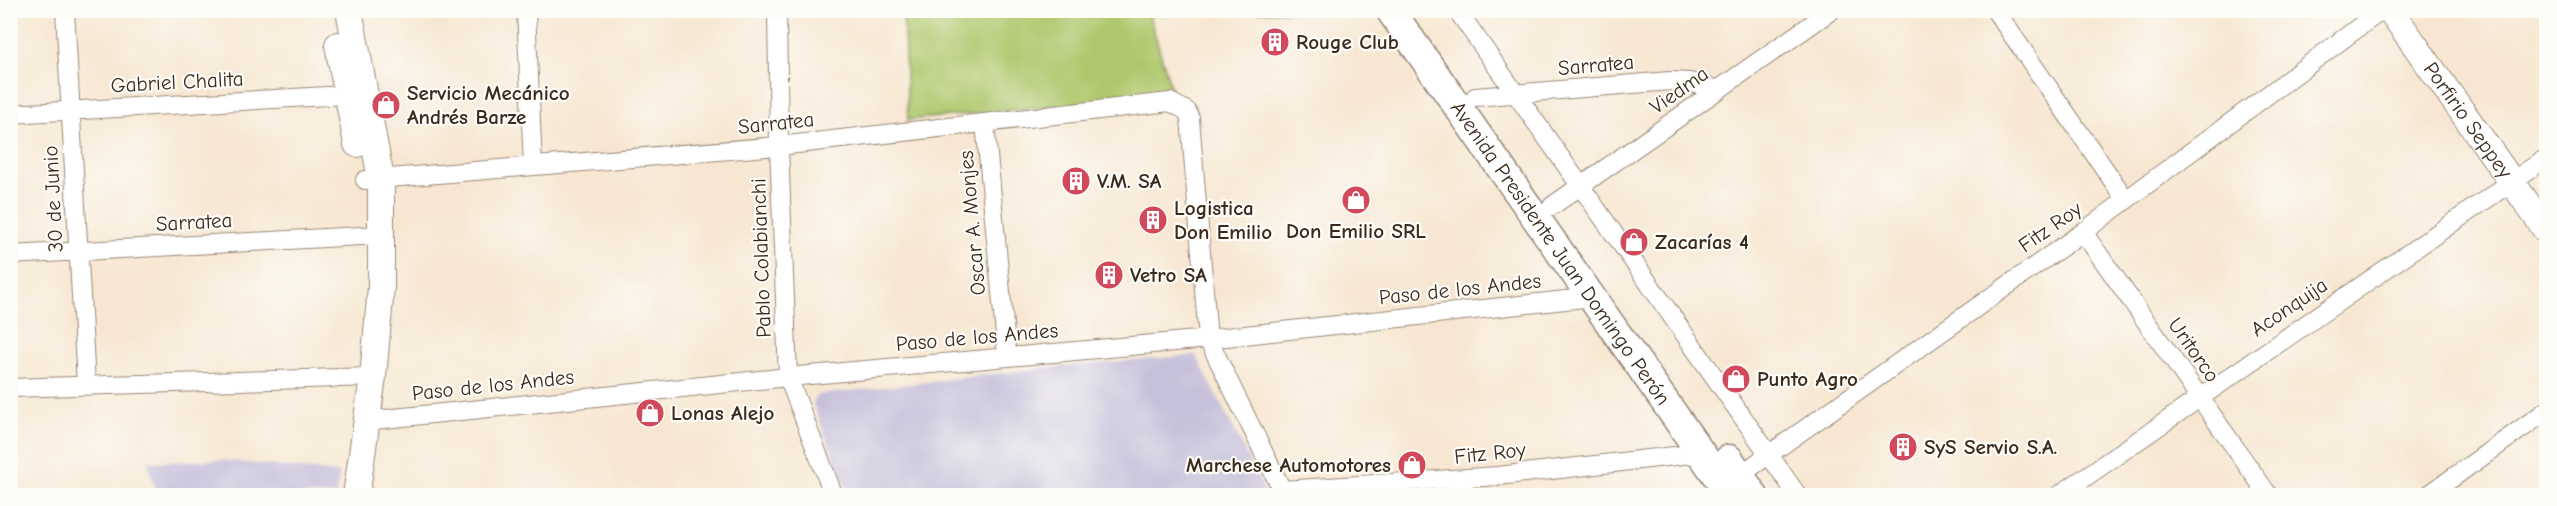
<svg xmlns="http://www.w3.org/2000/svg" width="2557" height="506" font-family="'Comic Neue',sans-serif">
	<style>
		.industrial { fill: #c6c0da }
		.green { fill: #afc76c; stroke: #757845; stroke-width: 1.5 }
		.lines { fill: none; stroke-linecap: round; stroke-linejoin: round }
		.street-casing { stroke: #998878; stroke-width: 20 }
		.secondary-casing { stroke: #998878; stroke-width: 28 }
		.primary-casing { stroke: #998878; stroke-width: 31 }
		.street { stroke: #fff; stroke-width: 18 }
		.secondary { stroke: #fff; stroke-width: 26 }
		.primary { stroke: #fff; stroke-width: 28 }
		.labels { text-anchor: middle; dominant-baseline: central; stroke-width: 4.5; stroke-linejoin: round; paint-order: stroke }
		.poi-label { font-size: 21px; font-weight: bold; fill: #3b2a1e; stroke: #fdfcf7; text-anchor: start }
		.street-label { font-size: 21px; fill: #3b2a1e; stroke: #fdfcf7 }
	</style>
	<rect width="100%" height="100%" fill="#fdfcf7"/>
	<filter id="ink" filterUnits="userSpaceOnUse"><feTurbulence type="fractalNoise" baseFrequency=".0167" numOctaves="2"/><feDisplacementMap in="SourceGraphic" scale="12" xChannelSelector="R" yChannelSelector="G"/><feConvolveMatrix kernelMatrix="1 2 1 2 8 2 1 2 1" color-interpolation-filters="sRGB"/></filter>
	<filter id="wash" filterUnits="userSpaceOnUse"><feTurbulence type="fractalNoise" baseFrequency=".008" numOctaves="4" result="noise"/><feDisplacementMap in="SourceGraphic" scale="24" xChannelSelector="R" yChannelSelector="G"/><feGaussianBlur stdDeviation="1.35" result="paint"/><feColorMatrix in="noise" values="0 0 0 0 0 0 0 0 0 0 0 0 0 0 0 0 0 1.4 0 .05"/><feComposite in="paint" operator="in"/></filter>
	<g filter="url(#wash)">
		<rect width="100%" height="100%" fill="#f7e7d2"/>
		<!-- industrial -->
		<path class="industrial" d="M1196 355 1267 495H849L813 404 817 395 1045 368Z
			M222 460 339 473 336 495H157L148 462Z"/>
		<!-- green -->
		<path class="green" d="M903 11H1301L1149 15 1173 95 908 120Z"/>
	</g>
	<g filter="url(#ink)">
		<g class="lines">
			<!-- street casing -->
			<g class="street-casing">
				<path id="street" d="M65 10 86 385
					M526 10 533 166
					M777 10 779 146 788 377 834 496
					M1457 10 1798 496
					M1995 10 2126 200
					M1475 97 1670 81 1689 82 1719 90
					M10 114 346 95
					M985 123 1007 356
					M365 180 779 146 1170 102 1187 111 1190 118 1208 339 1285 496
					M1552 206 1832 10
					M2083 232 2269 496
					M10 255 380 235
					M10 388 373 377
					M365 421 788 377 1208 339 1593 297
					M1740 475 2083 232 2382 10
					M1282 490 1498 476 1701 453
					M2058 496 2546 158
					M2427 496 2546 411"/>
			</g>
			<!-- secondary casing -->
			<g class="secondary-casing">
				<g id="secondary">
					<path d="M349 10 381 179V287L373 377 356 496"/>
					<path id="s1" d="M2390 10 2546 230"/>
					<path d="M338 45 357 144"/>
				</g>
			</g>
			<!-- primary casing -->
			<g class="primary-casing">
				<g id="primary">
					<path id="s2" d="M1390 10 1731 496"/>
					<path d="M1729 459 1754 496"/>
				</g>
			</g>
			<!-- street -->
			<use href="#street" class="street"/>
			<!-- secondary -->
			<use href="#secondary" class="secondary"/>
			<!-- primary -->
			<use href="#primary" class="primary"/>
		</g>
	</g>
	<!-- icons -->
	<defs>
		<g id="building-disc" transform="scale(1.5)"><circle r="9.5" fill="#d1495b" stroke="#fdfcf7"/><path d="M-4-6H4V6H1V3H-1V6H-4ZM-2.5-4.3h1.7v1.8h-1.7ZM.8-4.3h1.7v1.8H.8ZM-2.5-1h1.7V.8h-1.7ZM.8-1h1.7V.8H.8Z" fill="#fff"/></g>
		<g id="shop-disc" transform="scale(1.5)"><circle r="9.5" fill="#d1495b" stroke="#fdfcf7"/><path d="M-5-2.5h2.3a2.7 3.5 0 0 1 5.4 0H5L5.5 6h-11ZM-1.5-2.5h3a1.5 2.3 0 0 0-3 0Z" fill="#fff"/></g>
	</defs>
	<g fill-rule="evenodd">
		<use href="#building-disc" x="1275" y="42"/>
		<use href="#shop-disc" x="386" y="105"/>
		<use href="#building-disc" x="1076" y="181"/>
		<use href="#shop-disc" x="1356" y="200"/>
		<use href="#building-disc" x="1153" y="220"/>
		<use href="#shop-disc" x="1634" y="242"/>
		<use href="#building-disc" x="1109" y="275"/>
		<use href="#shop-disc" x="1736" y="379"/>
		<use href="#shop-disc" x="650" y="413"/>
		<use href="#building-disc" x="1903" y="447"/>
		<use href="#shop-disc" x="1412" y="465"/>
	</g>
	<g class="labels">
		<!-- poi labels -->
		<g class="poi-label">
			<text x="1296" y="42">Rouge Club</text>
			<text x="407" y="93">Servicio Mecánico<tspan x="407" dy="24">Andrés Barze</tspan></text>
			<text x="1097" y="181">V.M. SA</text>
			<text x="1174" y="208">Logistica<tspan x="1174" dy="24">Don Emilio</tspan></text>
			<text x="1356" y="231" text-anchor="middle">Don Emilio SRL</text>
			<text x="1655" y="242">Zacarías 4</text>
			<text x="1130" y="275">Vetro SA</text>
			<text x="1757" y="379">Punto Agro</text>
			<text x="671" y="413">Lonas Alejo</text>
			<text x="1924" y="447">SyS Servio S.A.</text>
			<text x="1391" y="465" text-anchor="end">Marchese Automotores</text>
		</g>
		<!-- street labels -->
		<g class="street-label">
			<text transform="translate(1596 65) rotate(-5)">Sarratea</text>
			<text transform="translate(177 82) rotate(-3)">Gabriel Chalita</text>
			<text transform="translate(1679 90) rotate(-35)">Viedma</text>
			<text stroke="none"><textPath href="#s1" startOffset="135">Porfirio Seppey</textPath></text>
			<text transform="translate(776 123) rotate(-6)">Sarratea</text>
			<text transform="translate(53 199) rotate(-93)">30 de Junio</text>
			<text transform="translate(194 222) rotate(-3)">Sarratea</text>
			<text transform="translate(972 223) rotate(-95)">Oscar A. Monjes</text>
			<text transform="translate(2050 227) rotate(-35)">Fitz Roy</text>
			<text stroke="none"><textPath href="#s2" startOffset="297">Avenida Presidente Juan Domingo Perón</textPath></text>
			<text transform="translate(761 258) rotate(-92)">Pablo Colabianchi</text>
			<text transform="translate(1460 289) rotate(-6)">Paso de los Andes</text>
			<text transform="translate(2289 307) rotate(-34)">Aconquija</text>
			<text transform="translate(977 337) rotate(-5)">Paso de los Andes</text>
			<text transform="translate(2194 350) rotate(55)">Uritorco</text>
			<text transform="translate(493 385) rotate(-6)">Paso de los Andes</text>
			<text transform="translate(1490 453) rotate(-6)">Fitz Roy</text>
		</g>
	</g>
	<!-- margin -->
	<rect width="2557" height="506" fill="none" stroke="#fdfcf7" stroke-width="36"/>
</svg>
